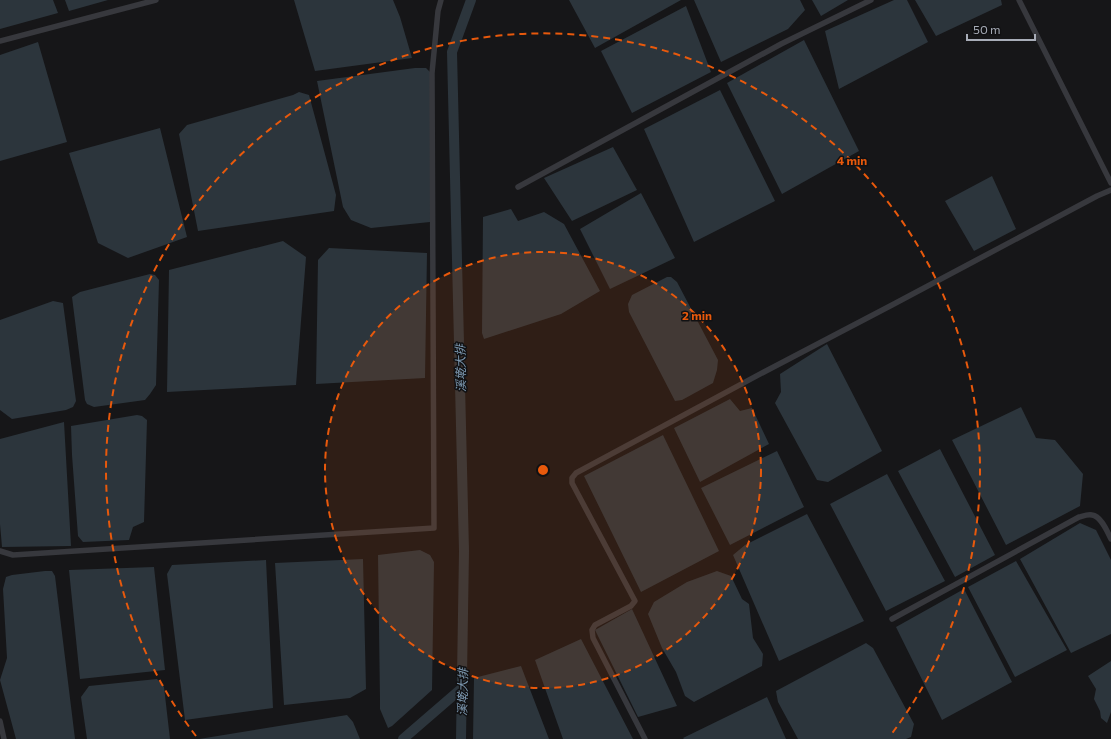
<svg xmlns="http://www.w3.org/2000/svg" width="1111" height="739" font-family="Commissioner,'Noto Sans TC',sans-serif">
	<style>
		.water { fill: #2c353c }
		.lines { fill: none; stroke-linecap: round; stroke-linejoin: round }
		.canal { stroke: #2c353c; stroke-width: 10 }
		.lane { stroke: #37383d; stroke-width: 5.5 }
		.ring { fill: none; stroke: #e8590c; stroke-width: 2; stroke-dasharray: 7 5 }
		.labels { text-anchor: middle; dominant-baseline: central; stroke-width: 3; stroke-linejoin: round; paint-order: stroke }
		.water-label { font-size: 12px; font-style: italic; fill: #7f9bb3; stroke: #111113 }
		.centre { fill: #e8590c; stroke: #111113; stroke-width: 2 }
		.ring-label { font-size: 12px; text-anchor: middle; font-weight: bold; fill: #e8590c; stroke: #111113; stroke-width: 3; stroke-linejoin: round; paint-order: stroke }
	</style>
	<rect width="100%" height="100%" fill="#161618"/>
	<!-- water -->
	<path class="water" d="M0 0H53L58 13 0 29Z
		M65 0H108L69 11Z
		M294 0H393L400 17 412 58 315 71Z
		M569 0H681L595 48Z
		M694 0H800L805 10 788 29 721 62Z
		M812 0H848L821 16Z
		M894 0H907L928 42 839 89 825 31Z
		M915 0H1001L1002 5 936 36Z
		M686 6 711 72 632 113 601 51Z
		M804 40 859 151 782 194 727 83Z
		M38 42 67 142 0 161V55Z
		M415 68H426L433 75 430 222 371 228 351 220 343 207 317 81Z
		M720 90 775 201 694 242 644 129Z
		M299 92 309 95 336 195 334 211 198 231 179 134 187 125 293 95Z
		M160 128 187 237 128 258 98 243 69 153Z
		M613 147 637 190 572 221 544 178Z
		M992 176 1016 229 974 251 945 201Z
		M641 193 675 258 610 289 580 229Z
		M511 209 518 221 544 212 564 224 600 291 561 314 484 339 482 333 483 217Z
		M283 241 306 257 296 385 167 392 169 270Z
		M329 248 427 253 425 378 316 384 318 260Z
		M150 274 155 275 159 280 156 385 150 394 145 400 94 407 87 404 85 400 72 297 80 292Z
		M667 277H671L677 282 718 360 717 370 713 383 682 400 675 401 629 312 628 304 632 295Z
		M53 301 63 303 76 401 73 407 66 410 12 419 0 410V320Z
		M827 344 882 451 828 482 817 480 775 403 781 392 780 374Z
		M730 399 740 411 752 408 769 444 700 482 674 428Z
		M1021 407 1036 438 1055 440 1083 474 1080 506 1006 545 952 440Z
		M137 415 142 416 147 420 144 522 133 527 129 540 83 542 78 536 72 455 71 426Z
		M64 422 71 546 2 547 0 524V439Z
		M663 435 719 551 641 592 584 476Z
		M940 449 995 555 955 577 898 471Z
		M777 451 804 507 730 545 701 488Z
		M887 474 945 581 886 611 830 504Z
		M807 514 864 621 779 661 733 555 745 545Z
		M1080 523 1096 530 1111 560V634L1071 653 1020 559Z
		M420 550 430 555 434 562 432 690 392 726 388 728 380 709V700L378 555Z
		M363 559 366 689 350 698 284 705 275 563Z
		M266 560 273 708 185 720 167 574 172 565Z
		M1016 561 1067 650 1015 677 968 587Z
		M154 567 165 670 80 679 69 570Z
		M45 571H52L55 576 75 739H16L0 680 7 658 3 589 6 577 12 575Z
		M717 571 731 576 742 599 749 604 753 638 763 654 762 666 694 702 685 696 676 672 662 648 648 614 654 602 687 582Z
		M964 589 1012 682 942 720 896 627Z
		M632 609 677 706 638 717 595 630Z
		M581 639 633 739H563L535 660Z
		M866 643 873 648 914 724 911 737 906 739H798L778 702 776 691Z
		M1111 661V712L1107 723 1101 718 1100 711 1094 699 1096 689 1088 676Z
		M521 666 549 739H473L474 678Z
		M157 679 164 687 170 739H87L81 697 89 686Z
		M767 697 786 739H684L683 738Z
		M347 715 353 722 360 739H199Z"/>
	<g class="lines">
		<!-- canal -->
		<path class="canal" d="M403 739 462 688
			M461 739 464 551 452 52 471 0"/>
		<!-- lane -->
		<path class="lane" d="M1019 0 1111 183
			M0 41 156 0
			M518 187 781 44 871 0
			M0 551 13 555 434 528 432 73 438 11 441 0
			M892 619 1079 517C1083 516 1088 514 1092 515 1101 516 1107 531 1111 539
			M0 721 4 739
			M645 739 593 638 592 630 595 625 631 606 635 601 572 483V478L576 473 764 372 892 305 1097 196 1111 190"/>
	</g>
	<!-- distance rings -->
	<circle cx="543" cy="470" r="218" fill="#e8590c" fill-opacity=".12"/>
	<g class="ring">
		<circle cx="543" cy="470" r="218"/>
		<path d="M196 736A437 437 0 1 1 890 736"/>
	</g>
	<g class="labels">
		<!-- water labels -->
		<g class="water-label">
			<text transform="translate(460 368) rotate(-91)">溪墘大排</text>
			<text transform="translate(462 692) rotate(-89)">溪墘大排</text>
		</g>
	</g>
	<circle cx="543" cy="470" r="6" class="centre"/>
	<g class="ring-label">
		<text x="852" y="165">4 min</text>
		<text x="697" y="320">2 min</text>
	</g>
	<!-- scale -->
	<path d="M967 34v6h68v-6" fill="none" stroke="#a8adb8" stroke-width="2"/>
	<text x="973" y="34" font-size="12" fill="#a8adb8" stroke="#111113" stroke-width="3" paint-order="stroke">50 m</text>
</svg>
